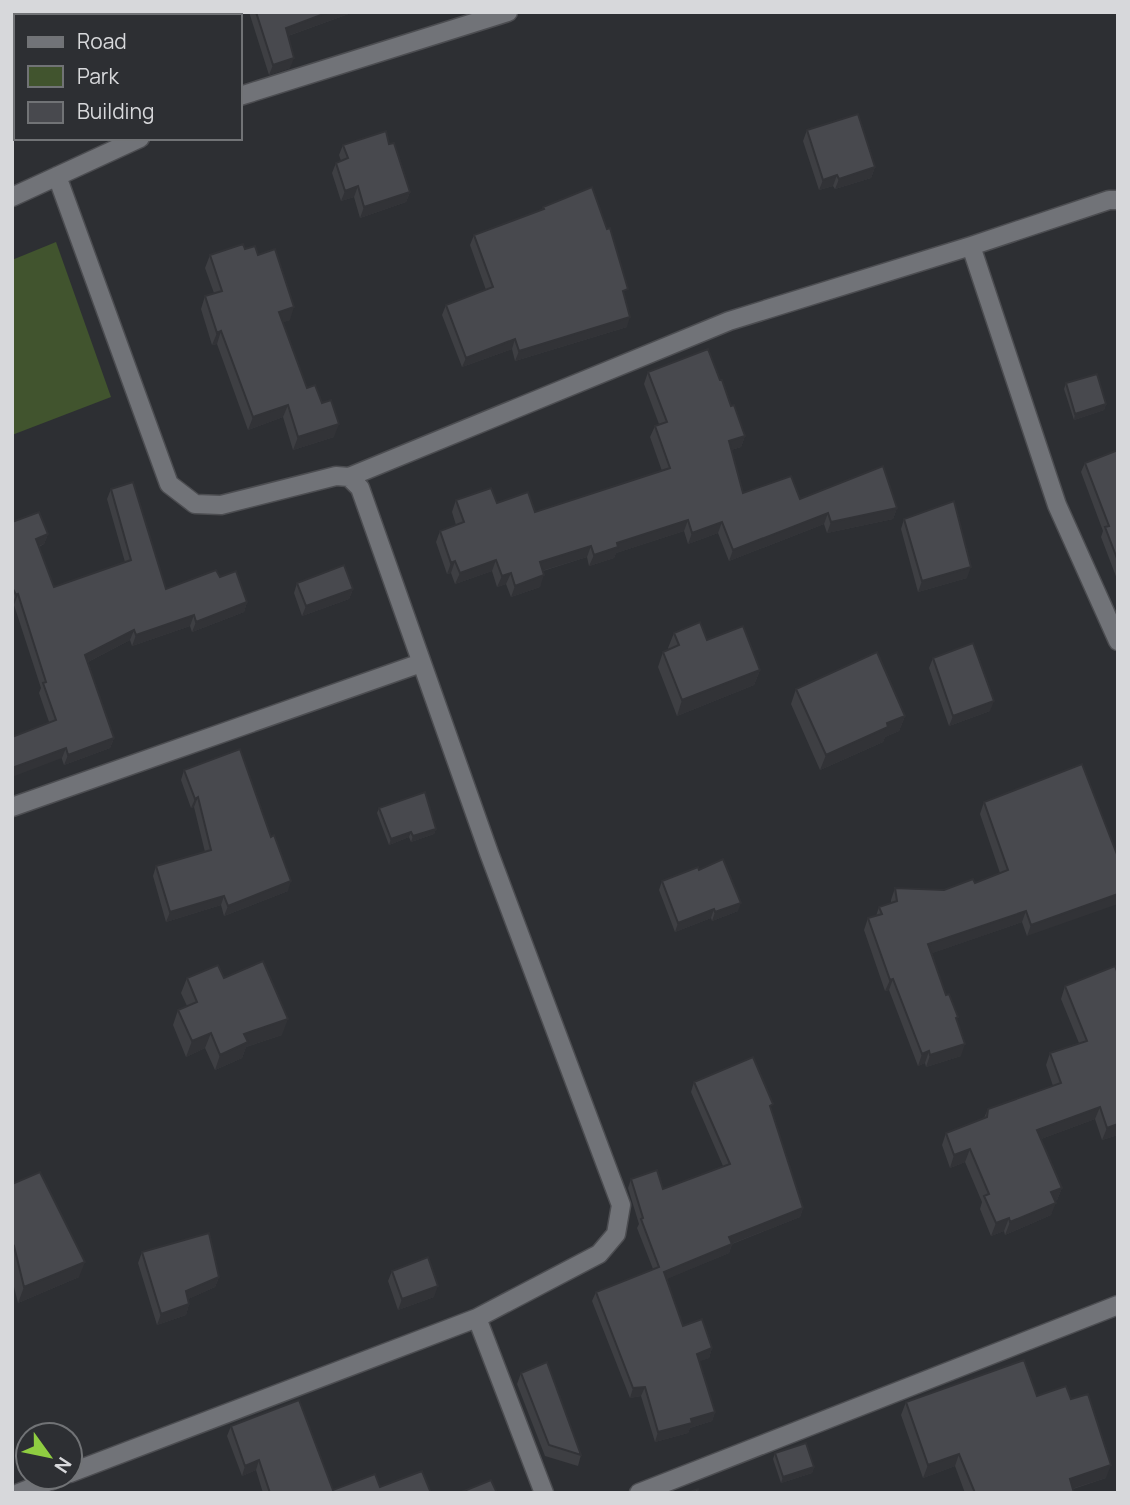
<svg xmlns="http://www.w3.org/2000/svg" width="1130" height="1505" font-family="Manrope,sans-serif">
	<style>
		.green { fill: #41542e }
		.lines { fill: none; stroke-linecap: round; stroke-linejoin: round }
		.minor-casing { stroke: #4c4d51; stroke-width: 21 }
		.minor { stroke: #717378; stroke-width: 18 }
		.wall { fill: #3e3f43 }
		.shaded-wall { fill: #323337 }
		.building { fill: #48494e; stroke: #323337; stroke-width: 2 }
	</style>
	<rect width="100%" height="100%" fill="#2d2f33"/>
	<!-- green -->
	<path class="green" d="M56 242 111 397 12 435V260Z"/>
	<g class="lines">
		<!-- minor casing -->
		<g class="minor-casing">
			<path id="minor" d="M181 12 183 16
				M240 96 508 12
				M57 176 169 484 195 504 221 505 336 476 349 477 360 488 489 853 621 1205 616 1234 599 1254 477 1318 544 1493
				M12 197 140 138
				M971 246 1057 505 1118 641
				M349 477 729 321 971 246 1109 200H1118
				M12 807 421 663
				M70 1473 477 1318
				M19 1493 60 1477
				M639 1493 1118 1305"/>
		</g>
		<!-- minor -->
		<use href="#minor" class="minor"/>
	</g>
	<!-- wall -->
	<path class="wall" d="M249 12H354L288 36 290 68 269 75Z
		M807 130 875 167 871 178 835 189 833 186 819 190 803 141Z
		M389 144 410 192 406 202 360 218 354 197 341 201 332 173 336 163 341 161 339 155 343 145Z
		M543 207 607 229 625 297 627 327 515 361 512 349 462 367 442 315 446 305 486 290 470 245 474 235 542 210Z
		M245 249 258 255 290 320 283 322 307 388 334 437 293 450 283 417 248 430 217 344 212 345 201 309 205 296 214 293 205 268 210 255Z
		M648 372 720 380 745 436 741 447 731 450 743 493 897 508 893 519 827 533 824 524 729 561 718 533 688 544 684 531 616 553 614 558 589 566 587 557 543 571 540 587 511 597 506 584 497 587 492 571 455 584 451 573 447 574 436 542 440 531 456 525 452 512 456 500 497 503 535 512 662 471 650 437 655 426 659 424 644 384Z
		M1066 383 1106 404 1104 410 1074 420 1064 389Z
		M1118 450V579H1117L1101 537 1103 531 1081 472 1085 463Z
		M111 489 166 589 220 577 247 602 244 612 192 632 190 626 132 646 130 640 88 662 114 738 110 748 64 765 39 693 41 688 14 605H12V522L48 534 44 544 39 547 54 587 125 562 107 499Z
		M904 519 967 578 918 592 901 529Z
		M297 583 353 589 349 599 302 616 294 593Z
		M674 633 707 640 760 670 754 685 677 716 658 667 663 652 669 650 668 648Z
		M933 658 990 711 949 726 929 668Z
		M796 689 905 716 899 731 885 737 883 742 820 770 791 704Z
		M184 770 288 891 224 916 221 905 166 922 153 876 156 866 205 852 194 807 191 808 181 780Z
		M984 802 1118 857 1027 936 1022 922 932 953 946 995 957 1020 961 1056 926 1067 925 1063 918 1066 889 990 885 991 864 930 868 918 876 916 879 907 891 903V900L895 888 944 890 975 883 1000 873 980 814Z
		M379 808 436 829 434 834 411 842 409 837 389 845 377 813Z
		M699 870 738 911 712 921 711 918 675 932 659 890 662 881Z
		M1115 966 1118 1135 1102 1140 1095 1119 1041 1139 1062 1188 1057 1200 1055 1201 1051 1215 1005 1235 1004 1231 991 1236 980 1209 982 1202 965 1162 950 1168 942 1145 946 1133 984 1118 988 1109 1053 1086 1046 1065 1050 1053 1079 1043 1061 999 1065 986Z
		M187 978H224L282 1035 246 1047 242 1058 215 1070 205 1048 186 1057 173 1025 178 1010 187 1006 181 993Z
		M694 1082 771 1110 803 1208 800 1217 732 1244 729 1253 666 1279 683 1326 712 1348 709 1358 699 1361 715 1412 712 1421 690 1428 688 1433 655 1442 641 1396 630 1398 592 1301 596 1292 653 1269 637 1228 639 1224 628 1188 631 1179 663 1189 723 1166 691 1092Z
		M12 1184 79 1277 18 1303 12 1279Z
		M142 1252 219 1277 215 1287 188 1299 189 1304 186 1315 157 1325 138 1263Z
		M392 1271 434 1297 398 1310 388 1281Z
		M521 1373 581 1455 578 1466 545 1456 517 1384Z
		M1037 1396 1071 1399 1106 1478 1073 1489 1074 1493H965L955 1466 923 1478 901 1415 906 1402Z
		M231 1426 333 1490 380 1487 431 1493H263L256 1470 242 1476 227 1436Z
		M775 1453 814 1467 812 1473 781 1483 773 1459Z"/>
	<!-- shaded-wall -->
	<path class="shaded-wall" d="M329 12H354L282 38 286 28Z
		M294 58 290 68 269 75 273 65Z
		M875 167 871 178 835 189 839 179Z
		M837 175 833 186 819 190 823 180Z
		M358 186 354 197 341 201 345 191Z
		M410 192 406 202 360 218 364 207Z
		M294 307 290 320 275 325 279 312Z
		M630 317 627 327 515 361 519 351Z
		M221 331 217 344 212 345 217 333Z
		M515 339 512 349 462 367 466 358Z
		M1106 404 1104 410 1074 420 1075 414Z
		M288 405 283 417 248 430 253 417Z
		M339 424 334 437 293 450 298 437Z
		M745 436 741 447 724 452 729 441Z
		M897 508 893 519 827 533 831 522Z
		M828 513 824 524 729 561 733 550Z
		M688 520 684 531 616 553 614 558 589 566 594 555 617 543Z
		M722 522 718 533 688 544 692 533Z
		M48 534 44 544 32 549 36 539Z
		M591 546 587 557 535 573 540 562Z
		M496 560 492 571 455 584 460 573Z
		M455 561 451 573 447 574 451 563Z
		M971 567 967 578 918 592 922 581Z
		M511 573 506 584 497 587 502 576Z
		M544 575 540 587 511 597 515 586Z
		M353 589 349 599 302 616 306 606Z
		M18 594 14 605H12L16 595Z
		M247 602 244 612 192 632 196 622Z
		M194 615 190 626 132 646 136 635Z
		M134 630 130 640 82 665 85 655Z
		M760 670 754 685 677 716 682 700Z
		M994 701 990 711 949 726 953 716Z
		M905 716 899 731 885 737 883 742 820 770 826 755 887 723Z
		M114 738 110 748 64 765 68 755Z
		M66 748 62 758 12 777V768Z
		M198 797 194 807 191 808 195 799Z
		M436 829 434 834 411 842 413 836Z
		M411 832 409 837 389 845 391 839Z
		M291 881 288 891 224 916 228 906Z
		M1118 894V904L1027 936 1031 925Z
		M224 896 221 905 166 922 170 912Z
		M741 903 738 911 712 921 715 912Z
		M714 909 711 918 675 932 678 923Z
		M1026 911 1022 922 924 956 928 944Z
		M893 979 889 990 885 991 890 980Z
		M288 1019 282 1035 246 1047 242 1058 215 1070 220 1055 244 1034Z
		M211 1033 205 1048 186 1057 192 1041Z
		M965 1044 961 1056 926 1067 930 1055Z
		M929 1051 925 1063 918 1066 922 1054Z
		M1100 1107 1095 1119 1033 1142 1037 1130Z
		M1118 1124V1135L1102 1140 1107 1128Z
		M970 1149 965 1162 950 1168 954 1155Z
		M1062 1188 1057 1200 1047 1205 1051 1192Z
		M1056 1203 1051 1215 1005 1235 1010 1222Z
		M803 1208 800 1217 726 1246 729 1237Z
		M1009 1218 1004 1231 991 1236 996 1223Z
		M732 1244 729 1253 660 1282 664 1272Z
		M85 1262 79 1277 18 1303 24 1287Z
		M219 1277 215 1287 182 1302 186 1291Z
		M438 1286 434 1297 398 1310 402 1299Z
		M189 1304 186 1315 157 1325 161 1314Z
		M712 1348 709 1358 693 1364 697 1354Z
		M645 1387 641 1396 630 1398 633 1388Z
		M715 1412 712 1421 690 1428 688 1433 655 1442 658 1432 691 1419Z
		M959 1454 955 1466 923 1478 928 1465Z
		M259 1460 256 1470 242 1476 245 1466Z
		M1111 1465 1106 1478 1065 1491 1070 1479Z
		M814 1467 812 1473 781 1483 783 1477Z"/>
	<!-- building -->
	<path class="building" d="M256 12H329L286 28 294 58 273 65Z
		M858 114 875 167 839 179 837 175 823 180 807 130Z
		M386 131 389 144 394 143 410 192 364 207 358 186 345 191 336 163 348 158 343 145Z
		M592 187 607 229 610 228 628 289 623 291 630 317 519 351 515 339 466 358 446 305 493 287 474 235 544 209 543 207Z
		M243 244 245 249 255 246 258 255 275 249 294 307 279 312 307 388 315 385 322 403 331 400 339 424 298 437 288 405 253 417 221 331 217 333 205 296 222 291 210 255Z
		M708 349 720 380H722L731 406 734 405 745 436 729 441 743 493 791 476 800 499 883 466 897 508 831 522 828 513 733 550 722 522 692 533 688 520 617 543 618 547 594 555 591 546 540 562 544 575 515 586 511 573 502 576 496 560 460 573 455 561 451 563 440 531 464 522 456 500 491 488 497 503 528 492 535 512 670 468 655 426 667 422 648 372Z
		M1097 374 1106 404 1075 414 1066 383Z
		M1118 450V561L1105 527 1109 526 1085 463Z
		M133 482 166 589 216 570 220 577 236 571 247 602 196 622 194 615 136 635 134 630 85 655 114 738 68 755 66 748 12 768V737L56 720 43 683 46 682 18 594 16 595 12 587V522L39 512 48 534 36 539 54 587 131 560 111 489Z
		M954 501 971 567 922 581 904 519Z
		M344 565 353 589 306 606 297 583Z
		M700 622 707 640 743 626 760 670 682 700 663 652 679 645 674 633Z
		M973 643 994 701 953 716 933 658Z
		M877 652 905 716 887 723 888 727 826 755 796 689Z
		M240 749 271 837 274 835 291 881 228 906 224 896 170 912 156 866 211 850 198 797 195 799 184 770Z
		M1082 764 1118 857V894L1031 925 1026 911 928 944 946 995 949 994 958 1017 956 1018 965 1044 930 1055 929 1051 922 1054 893 979 890 980 868 918 882 914 879 907 897 901 895 888 944 890 973 879 975 883 1008 870 984 802Z
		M425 792 436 829 413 836 411 832 391 839 379 808Z
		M723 859 741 903 715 912 714 909 678 923 662 881 698 867 699 870Z
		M263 961 288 1019 244 1034 248 1042 220 1055 211 1033 192 1041 178 1010 197 1002 187 978 218 965 224 978Z
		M1115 966 1118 974V1124L1107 1128 1100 1107 1037 1130 1062 1188 1051 1192 1056 1203 1010 1222 1009 1218 996 1223 984 1196 989 1194 970 1149 954 1155 946 1133 987 1117 988 1109 1061 1083 1050 1053 1087 1041 1065 986Z
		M753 1057 773 1104 770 1106 803 1208 729 1237 732 1244 664 1272 683 1326 702 1319 712 1348 697 1354 715 1412 691 1419 692 1423 658 1432 645 1387 633 1388 596 1292 659 1267 641 1219 643 1218 631 1179 657 1170 663 1189 730 1164 694 1082Z
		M40 1172 85 1262 24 1287 14 1246 12 1247V1184Z
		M209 1233 219 1277 186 1291 189 1304 161 1314 142 1252Z
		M428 1257 438 1286 402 1299 392 1271Z
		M1024 1360 1037 1396 1066 1386 1071 1399 1088 1394 1111 1465 1070 1479 1074 1493H975L959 1454 928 1465 906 1402Z
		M547 1362 581 1455 549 1445 521 1373Z
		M299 1400 333 1490 375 1474 380 1487 422 1471 431 1493H270L259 1460 245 1466 231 1426Z
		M806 1443 814 1467 783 1477 775 1453Z
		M491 1480 497 1493H459Z
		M698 1489 699 1493H687Z"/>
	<!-- border -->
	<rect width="1130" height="1505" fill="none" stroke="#d7d8db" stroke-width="28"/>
	<!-- legend -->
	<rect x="14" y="14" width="228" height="126" fill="#2d2f33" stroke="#717376" stroke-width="2"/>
	<rect x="28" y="37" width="35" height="10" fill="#717378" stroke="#717376" stroke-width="2"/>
	<text x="77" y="49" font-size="21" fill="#d7d8db">Road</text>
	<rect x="28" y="66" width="35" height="21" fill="#41542e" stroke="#717376" stroke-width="2"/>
	<text x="77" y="84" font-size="21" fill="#d7d8db">Park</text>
	<rect x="28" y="102" width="35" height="21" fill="#48494e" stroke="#717376" stroke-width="2"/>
	<text x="77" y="119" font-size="21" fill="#d7d8db">Building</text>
	<!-- north arrow -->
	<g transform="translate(49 1456) rotate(123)"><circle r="33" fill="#2d2f33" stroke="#717376" stroke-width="2"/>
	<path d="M0-5L12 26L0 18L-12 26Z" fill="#8fcd41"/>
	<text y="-10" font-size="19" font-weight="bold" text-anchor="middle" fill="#d7d8db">N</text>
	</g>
</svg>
